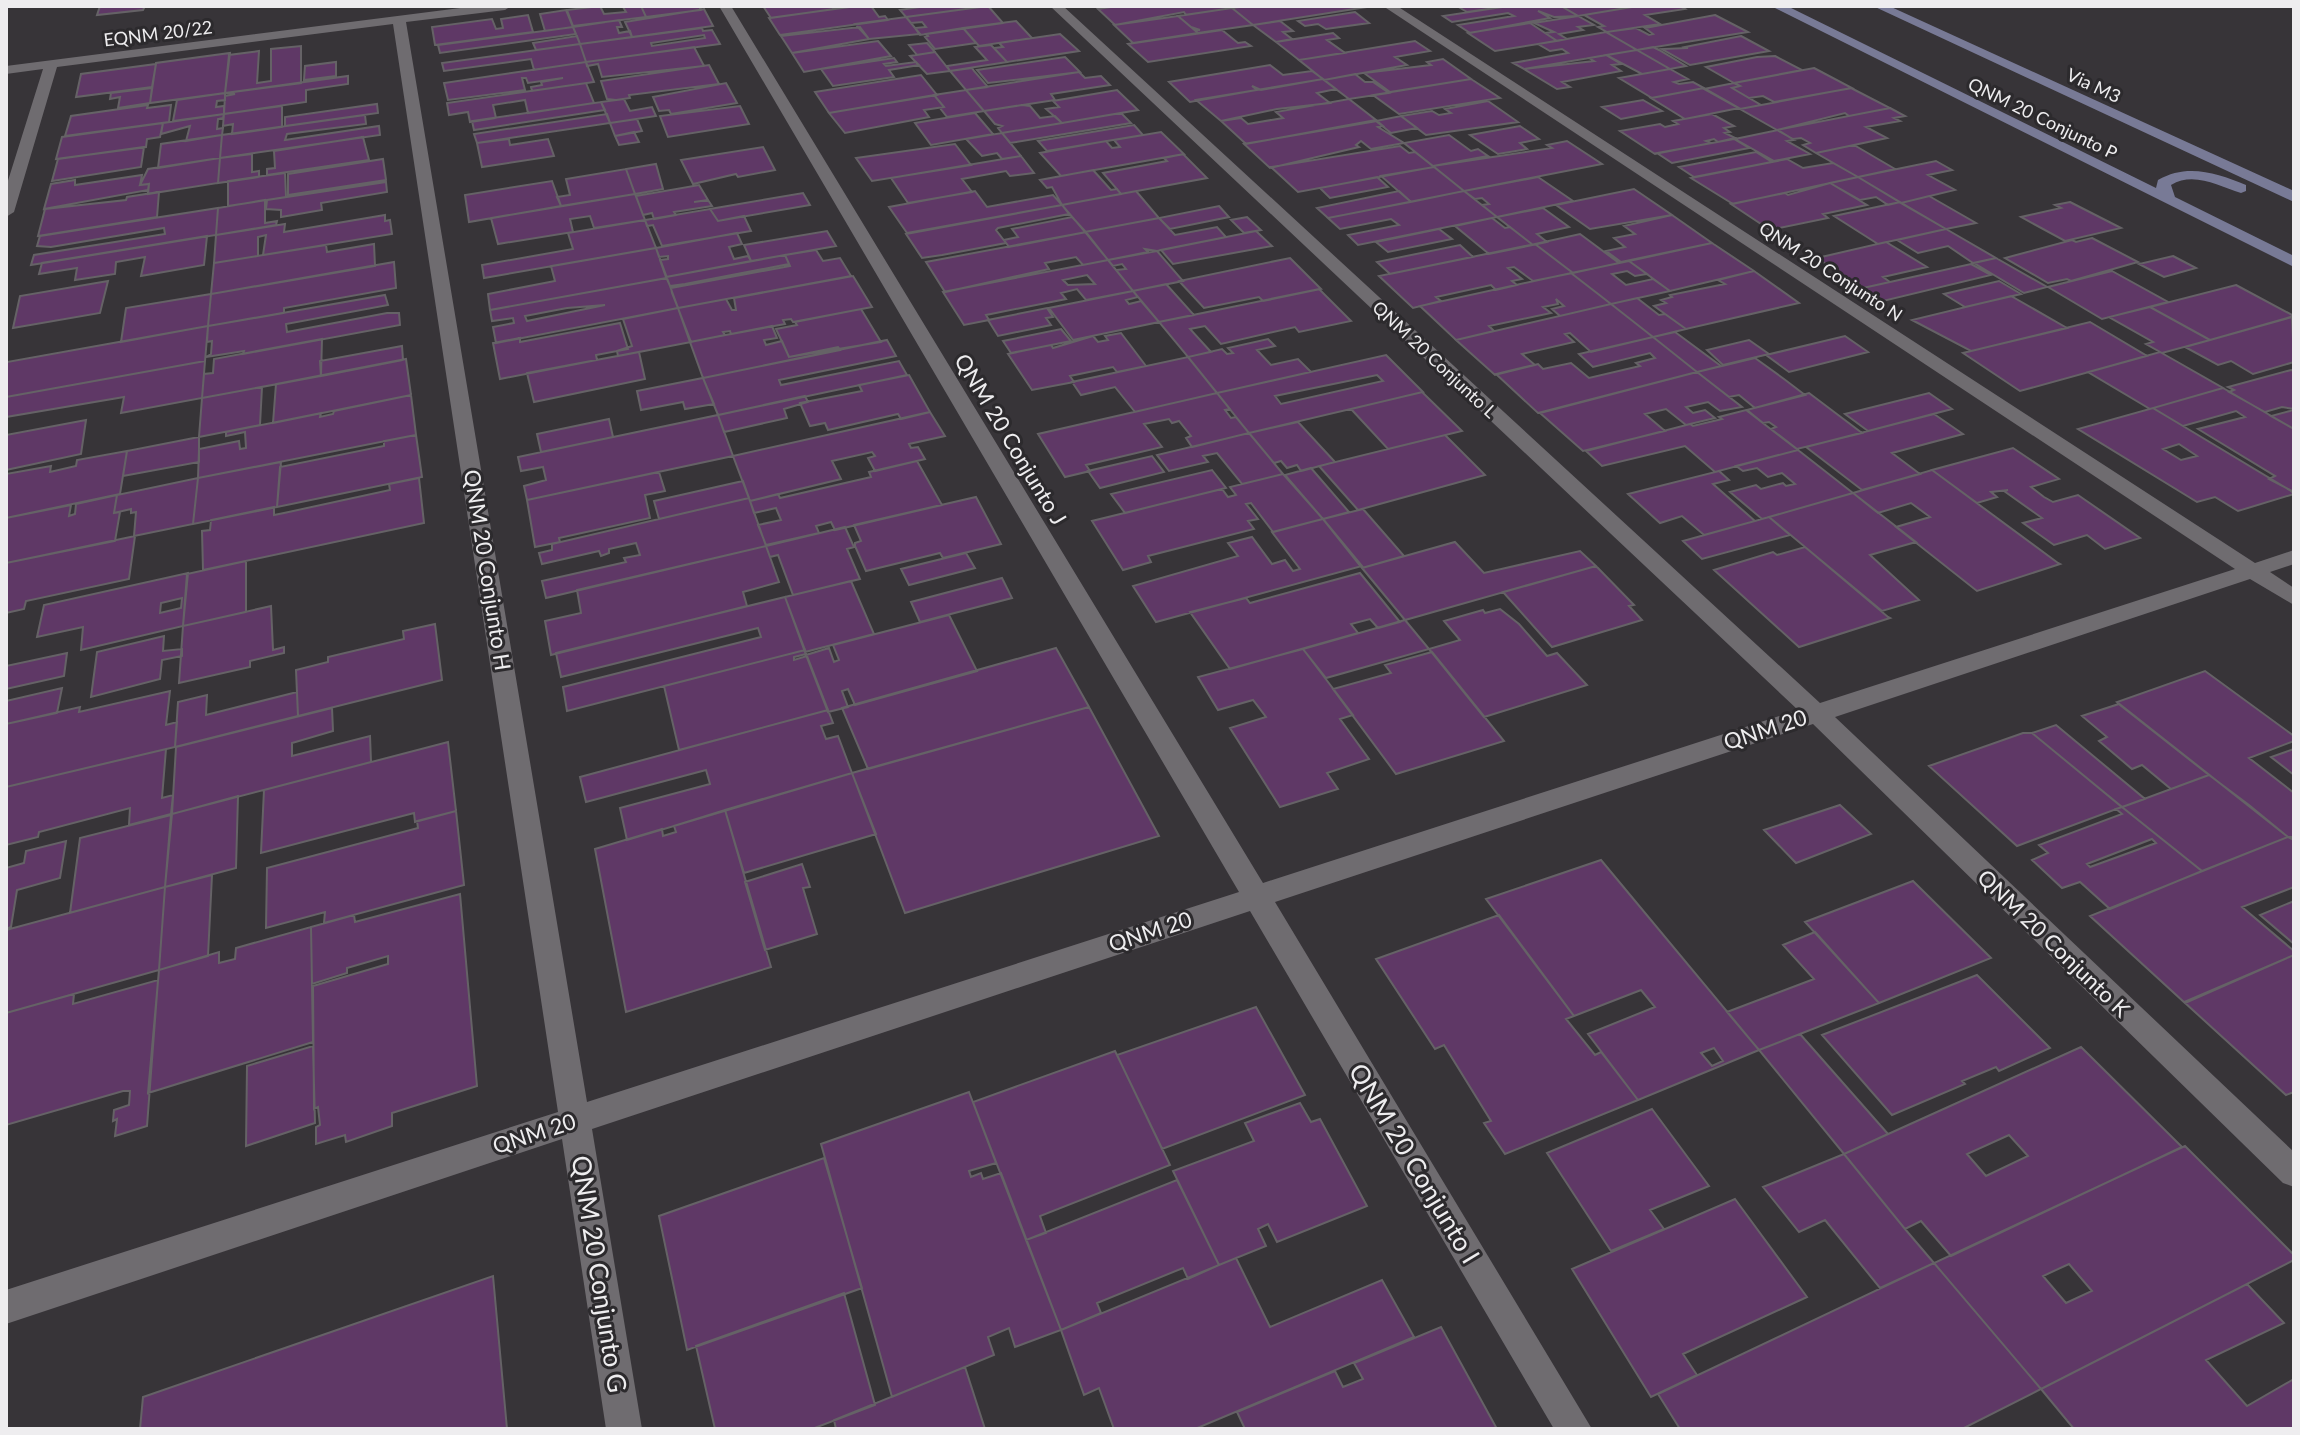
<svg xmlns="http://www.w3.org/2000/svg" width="2300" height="1435" font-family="Lato,sans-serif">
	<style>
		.building { fill: #5f3866; stroke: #656266; stroke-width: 2; fill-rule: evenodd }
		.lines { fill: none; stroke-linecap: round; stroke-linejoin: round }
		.street { fill: #6f6c70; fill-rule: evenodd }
		.secondary { fill: #787a96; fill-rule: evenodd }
		.labels { text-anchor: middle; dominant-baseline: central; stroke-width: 6; stroke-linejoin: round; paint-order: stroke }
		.far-street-label { font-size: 18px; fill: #eeedef; stroke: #2c2a2d }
		.street-label { font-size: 22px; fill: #eeedef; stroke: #2c2a2d }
		.near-street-label { font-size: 26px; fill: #eeedef; stroke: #2c2a2d }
	</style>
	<rect width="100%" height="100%" fill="#373438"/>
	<!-- building -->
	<path class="building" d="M100 6H145L143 10 97 15Z
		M600 6 604 14 626 12 623 7 641 6 646 17 573 26 567 10Z
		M641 6H699L701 10 646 17Z
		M763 6H831L834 9 771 18Z
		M857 6H871L879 17 885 16 888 20 780 35 769 18Z
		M926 6H988L906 17 900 10Z
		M988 6 1003 23 920 35 915 28 926 27 922 22 911 23 906 17Z
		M1117 6H1229L1232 8 1186 15 1184 12 1115 25 1098 9Z
		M1247 6H1365L1367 7 1253 25 1232 8Z
		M1457 6H1509L1467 12Z
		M1509 6H1561L1578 16 1554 17 1538 11 1550 18 1470 33 1458 25 1514 16 1508 13 1452 22 1443 16Z
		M1561 6H1638L1578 16Z
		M1638 6H1680L1685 9 1645 15 1660 24 1607 32 1598 27 1604 26 1584 15Z
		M1232 8 1253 25 1198 33 1195 30H1200L1191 27 1178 16Z
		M704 9 713 26 632 37 625 22Z
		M566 10 573 27 545 31 540 14Z
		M1355 12 1369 23 1326 29 1318 24 1305 26 1298 21Z
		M528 15 533 32 435 45 432 27 492 19 496 29 503 28 501 19Z
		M1715 15 1748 32 1637 50 1606 32 1636 28 1649 35 1653 34 1645 28Z
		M1178 16 1198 33 1133 43 1114 25Z
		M1578 16 1594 25 1578 27 1583 30 1559 34 1567 39 1557 41 1545 33 1554 32 1534 23Z
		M906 17 920 34 869 39 855 24Z
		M619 20 622 27H617L619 33 630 31 632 37 580 44 573 27Z
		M1016 21 1032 38 979 46 963 28Z
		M1280 21 1293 31 1283 32 1292 39 1276 42 1253 25Z
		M1530 23 1557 41 1495 51 1468 33Z
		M573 27 576 34 440 53 438 45Z
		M860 27 869 39 792 53 781 36Z
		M702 28 703 31 712 30 720 44 586 62 580 44ZM704 35 705 38 652 46 651 43Z
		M963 28 976 43 935 49 925 37 928 36 926 34Z
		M1222 30 1238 43 1245 42 1251 46 1148 62 1128 44Z
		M1606 32 1637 50 1524 69 1513 63 1568 53 1562 49 1550 51 1538 44Z
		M1333 33 1339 38 1327 40 1345 53 1299 60 1276 42Z
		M1060 34 1079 51 1007 62 994 48 1003 47 999 43Z
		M577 36 580 44 536 50 533 43Z
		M1741 36 1769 51 1690 65 1662 49 1688 48 1685 47Z
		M878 41 891 56 804 72 792 53Z
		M1415 41 1430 51 1395 57 1407 65 1324 80 1299 60Z
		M927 43 935 52 917 55 909 45Z
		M580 44 586 62 534 70 531 59 444 71 442 63Z
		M991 45 1007 62 950 71 947 66 987 60 975 47Z
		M301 46V83L225 93 229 55 259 51 257 83 271 81V49Z
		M694 47 704 66 602 77 598 64 587 66 586 62Z
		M1653 47 1659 50 1686 66 1670 69 1637 50Z
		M1637 50 1670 69 1642 74 1606 55Z
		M935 52 950 71 927 74 910 56Z
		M230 53 225 93 150 103 156 63Z
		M1606 55 1621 64 1612 65 1621 71 1562 82 1570 87 1557 89 1524 69 1594 61 1589 58Z
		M1775 56 1802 70 1734 83 1706 67 1757 57Z
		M1065 57 1080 72 988 83 977 70Z
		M894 58 897 62 884 64 886 66 916 62 919 65 889 70 894 77 833 86 821 69Z
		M1443 59 1471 79 1390 92 1364 73 1431 65 1427 62Z
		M336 62V76L304 80 305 66Z
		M586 62 594 82 532 91 531 87 542 85 541 82 563 78 528 83 526 78H522L525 90 448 100 444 83Z
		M156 64 152 87 76 97 81 74Z
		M709 65 719 84 629 95 630 98 616 100 607 99 601 81Z
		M1270 65 1283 75 1312 71 1323 79 1261 90 1252 86 1257 90 1190 102 1169 82Z
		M972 68 974 71 988 87 966 90 950 71Z
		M1814 68 1852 88 1774 102 1763 96 1749 98 1732 88 1740 86 1734 83Z
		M1670 69 1688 79 1674 82 1679 84 1693 82 1704 88 1652 98 1619 78Z
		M1079 72 1085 78 1101 76 1110 85 1051 94 1055 100 984 111 966 90Z
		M1355 74 1365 82H1373L1389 93 1349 99 1324 80Z
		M921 75 937 95 829 113 815 92Z
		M348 76V84L306 90V102L224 114 225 96 235 94 225 93Z
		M1323 79 1336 89 1317 93 1330 103 1277 109 1221 121 1196 100Z
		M1471 79 1500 98 1399 114 1373 95Z
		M586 83 594 103 528 113 525 100 493 105 496 118 470 122 468 112 449 115 447 103Z
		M726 83 737 103 671 114 669 110 659 111 653 97Z
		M1734 83 1740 86 1732 88 1761 105 1740 109 1704 89Z
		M152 88 150 103 118 108 120 97 110 99 111 93Z
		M1704 88 1739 108 1685 119 1651 98Z
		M1851 88 1890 108 1849 116 1845 113 1777 130 1740 109Z
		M966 90 984 111 947 117 940 108 944 107 934 95Z
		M1117 90 1138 110 1062 123 1046 109 1059 107 1053 101Z
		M225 93V100L217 101 216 107 224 106V114L173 121 177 100Z
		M934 95 944 107 924 110 929 117 845 133 829 113Z
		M624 99 630 111 652 107 656 116 610 123 601 102Z
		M1349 99 1376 120 1246 144 1221 121 1241 118 1248 124 1283 118 1276 112Z
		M1643 100 1662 111 1621 119 1602 107Z
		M1488 101 1518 122 1426 135 1401 116 1432 111 1439 115 1451 113 1445 109Z
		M601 102 605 110 474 130 472 121Z
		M377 104 378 113 285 126V117Z
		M148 105 147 108 171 105 169 122 65 136 71 116Z
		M1022 105 1030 106 1040 118 1055 116 1062 123 1002 133 998 128 1002 126 995 124 984 111Z
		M282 106V127L232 134 233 124 223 126 224 114Z
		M740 106 749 124 668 137 660 116Z
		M1890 108 1905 116 1894 118 1900 121 1866 127 1887 138 1816 153 1803 145 1810 143 1801 138 1793 139 1777 130Z
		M975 113 993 134 931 145 915 123Z
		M1121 113 1131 123 1010 143 1002 133Z
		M224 114 223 118 218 119 217 129 223 128 222 135 186 141 190 126 161 134 163 123Z
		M607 114 610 123 477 143 474 134Z
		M1712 114 1734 126 1724 128 1730 132 1725 133 1735 138 1718 142 1714 139 1706 141 1711 143 1655 154 1620 131 1660 124 1665 127 1678 124 1673 121Z
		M365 115 366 124 287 134 285 140 379 126 380 135 220 158 222 135Z
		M1401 116 1417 128 1391 133 1376 121Z
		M637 119 642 131 615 136 610 123Z
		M1377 121 1383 126 1378 127 1404 143 1371 149 1361 141 1356 145 1359 147 1270 168 1244 144Z
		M163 123 160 137 147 139 146 147 56 159 62 137Z
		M1134 125 1143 135 1047 151 1038 141Z
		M1520 126 1539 139 1520 143 1527 149 1498 154 1470 135Z
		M1778 130 1794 140 1787 141 1810 154 1774 161 1735 139Z
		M634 132 639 142 619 145 615 136Z
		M1161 132 1184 154 1061 176 1040 153 1106 141 1112 148 1120 147 1114 140Z
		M1002 133 1021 156 1002 159 997 153 982 156 966 139Z
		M222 135 220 158 158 168 161 144Z
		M1449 135 1471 151 1478 149 1488 156 1433 166 1404 143Z
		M363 137 369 160 267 175V169L275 168 274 151Z
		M509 139 510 145 548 139 554 156 482 167 477 143Z
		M1734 139 1749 148 1672 163 1657 153Z
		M1567 141 1602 164 1464 191 1433 166 1552 148 1547 145Z
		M955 144 971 165 872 181 856 158Z
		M1854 145 1866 152 1895 169 1858 177 1816 153Z
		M1400 146 1409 153 1415 152 1434 167 1298 192 1271 167Z
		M144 147 141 167 52 181 58 159Z
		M763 147 775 170 738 177 736 174 693 184 681 160Z
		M1756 152 1772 162 1694 177 1679 167Z
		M252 154V172L259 171V177L218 183 220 158Z
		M1183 154 1207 178 1121 194 1103 173 1167 161 1164 158Z
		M1021 156 1034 173 1010 176 1006 171 962 179 972 192 908 203 891 178Z
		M220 158 218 183 148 194 149 184 140 185 148 169Z
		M383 159 386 180 288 195V174Z
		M1787 159 1803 168 1833 163 1858 177 1733 204 1691 178Z
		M1936 161 1952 170 1928 175 1955 190 1901 203 1858 177Z
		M656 164 663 189 635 194 626 169Z
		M1434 167 1464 191 1411 202 1381 176Z
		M626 169 635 194 561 206 557 197 570 195 566 179Z
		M1093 170 1111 190 1117 189 1121 194 1062 205 1052 187 1047 188 1040 180Z
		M285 173 286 197 228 206V181Z
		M142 175 140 185 149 184 148 190 44 209 51 184 75 180V185Z
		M1377 177 1388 187 1330 198 1320 188Z
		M1538 177 1573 201 1497 217 1482 205 1489 204 1482 198 1475 199 1464 191Z
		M1858 177 1900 202 1888 205 1876 197 1860 200 1830 183Z
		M552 181 561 206 469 222 465 195Z
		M386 182 387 192 321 203 322 210 281 217V210L266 209 267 200Z
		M1830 183 1867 205 1823 214 1828 218 1770 230 1731 204 1785 193 1788 195Z
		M699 185 708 200 694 202 708 200 712 206 674 212 676 215 654 219 652 213 643 215 636 196Z
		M1634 189 1672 215 1590 229 1556 205Z
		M975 191 987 207 1053 195 1062 205 907 233 889 207Z
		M1136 191 1159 218 1085 232 1062 205Z
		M1399 191 1411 202 1328 218 1317 208Z
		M1464 191 1497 217 1358 245 1348 235 1399 225 1391 219 1340 229 1328 218Z
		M159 192 157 217 38 236 45 209 126 200 127 197Z
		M803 193 810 205 718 221 710 209Z
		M635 194 645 220 594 228 590 216 570 219 573 232 498 244 491 218Z
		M1929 196 1976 223 1946 229 1901 203Z
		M265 200V223L277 221 276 225 216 235 218 208Z
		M1900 202 1946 229 1878 244 1834 216Z
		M2070 202 2121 228 2065 241 2021 217 2061 208 2055 205Z
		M1062 205 1069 214 998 228 996 230 1006 243 942 255 922 258 906 234Z
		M1219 206 1229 217 1170 229 1159 218Z
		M218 208 216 235 31 265 34 255 165 234 164 228 51 247 37 246 40 236Z
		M1543 208 1569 227 1537 234 1547 242 1533 245 1497 217Z
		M710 209 718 221 744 216 751 231 662 246 653 225 647 226 645 220Z
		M385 215V221L390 220 392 234 263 255 266 235 258 237V256L214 263 216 235 285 224 284 232Z
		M1672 215 1712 243 1621 262 1606 251 1625 247 1614 238 1635 234 1624 226Z
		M1072 217 1086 232 1009 247 1004 240 1018 237 1012 229Z
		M1247 217 1261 230 1244 233 1231 220Z
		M1159 218 1175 235 1217 227 1226 237 1157 251 1145 249 1148 252 1108 260 1085 232Z
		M1492 218 1505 228 1510 227 1533 245 1489 254 1455 226Z
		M645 220 656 248 484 278 482 265 573 249 568 233Z
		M1439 229 1452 239 1388 252 1376 242Z
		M1946 229 1996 258 1973 263 1948 246 1918 253 1897 240Z
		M827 231 836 246 751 261 744 245Z
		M1256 231 1272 246 1173 264 1161 250Z
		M1086 232 1108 260 1083 265 1076 257 1045 263 1049 269 945 292 926 262Z
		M737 233 742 244 729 247 734 259 748 256 751 261 666 277 660 260 668 259V256L659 257 656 248Z
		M1580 234 1619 263 1573 273 1535 244Z
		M207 236 204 265 141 276 145 257 116 262 115 274 75 280 77 268 39 274 42 263Z
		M2092 238 2138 262 2071 281 2067 279 2048 283 2005 258 2072 240 2076 242Z
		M1886 242 1927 267 1883 277 1890 282 1863 288 1817 258Z
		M1712 243 1754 271 1670 291 1629 261Z
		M374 244 375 266 211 294 214 263 326 245 327 252Z
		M1535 244 1573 273 1533 281 1514 267 1508 268 1522 279 1512 281 1517 285 1496 290 1491 285 1436 297 1441 301 1413 308 1379 276Z
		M1460 245 1473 257 1390 274 1377 262Z
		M656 248 667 278 490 310 488 294 555 281 551 266Z
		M816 250 823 261 840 258 851 276 678 308 672 293 671 288 790 266 785 255Z
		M1157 251 1183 281 1133 291 1116 270 1126 269 1122 264 1113 266 1108 260Z
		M785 255 789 264 685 284 670 286 666 277Z
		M2173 256 2196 268 2164 277 2139 264Z
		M1290 258 1321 289 1263 301 1259 297 1204 308 1179 281Z
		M1996 258 2047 287 2024 293 1974 263Z
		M1108 260 1133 291 1086 300 1077 289 1061 293 1066 299 986 315 989 320 964 325 943 292ZM1087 275 1095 284 1068 285 1063 280Z
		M1629 261 1647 274 1635 276 1627 271 1612 274 1626 285 1653 279 1670 291 1611 304 1571 273Z
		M394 262 396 288 284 308V313L208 326 211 294Z
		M1971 264 1991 275 1883 301 1863 288Z
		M1754 271 1799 303 1686 329 1654 306 1666 303 1661 300 1672 297 1670 295 1725 284 1718 280Z
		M2112 271 2168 302 2102 319 2048 287Z
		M1571 273 1611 304 1560 316 1552 309 1564 306 1556 299 1558 304 1543 307 1551 313 1489 326 1494 331 1456 340 1420 306Z
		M853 276 872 307 793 322 791 319 783 320 785 324 731 334 730 331 723 332 725 335 690 342 678 308 726 299 732 310H736L734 298Z
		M667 278 678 308 496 343 493 327 514 323 513 318 492 321 490 310ZM605 305 527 321 525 316 567 308Z
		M108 281 100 313 13 328 20 296Z
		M1999 281 2021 294 1965 307 1944 294Z
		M1166 284 1194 315 1159 322 1133 291Z
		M2236 285 2294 316 2210 340 2150 307Z
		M1319 289 1351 321 1299 332 1295 327 1221 344 1205 326 1190 329 1211 352 1188 357 1159 322Z
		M1133 291 1138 297 1126 300 1129 304 1141 301 1159 322 1073 340 1049 308Z
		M211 294 208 326 121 342 126 308Z
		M385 295 388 305 286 324 287 332 387 313H399L400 325 243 354 244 351 206 357 211 354 212 341 207 342 208 326Z
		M2011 296 2067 328 1971 351 1912 320Z
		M1637 298 1659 315 1665 314 1686 329 1653 337 1611 304Z
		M1611 304 1653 337 1591 352 1570 333 1565 334 1574 342 1522 354 1535 365 1495 375 1456 340Z
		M2150 307 2210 340 2162 353 2146 344 2153 342 2109 317Z
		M678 308 691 342 618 356 617 351 632 346 623 319Z
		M1047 308 1053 317 1046 318 1051 325 998 336 988 320Z
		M861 309 881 342 789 357 776 329 797 325 795 322Z
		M2292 317 2294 362 2253 374 2231 361 2218 365 2185 347Z
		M2090 322 2147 356 2020 391 1963 353Z
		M620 323 628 349 596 355 597 360 500 379 493 343 520 338V342Z
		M208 326 205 361 6 397 7 362Z
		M772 326 777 338 764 340 766 345 782 341 789 357 838 347 840 350 703 378 690 342Z
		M1061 329 1071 341 1011 353 1003 341Z
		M1675 332 1721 366 1697 372 1653 337Z
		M1121 333 1146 366 1117 372 1113 367 1070 376 1074 382 1032 390 1008 354 1051 345 1053 348 1093 336 1098 342 1108 340 1105 336Z
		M1845 336 1868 352 1789 372 1766 355Z
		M1653 337 1697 372 1538 413 1496 374 1538 364 1543 369 1571 363 1589 378 1640 366 1636 363 1655 358 1650 353 1593 367 1579 354Z
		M322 339 321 376 202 398 204 374 213 373 214 359Z
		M1268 339 1275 346 1257 350 1271 365 1298 359 1311 372 1217 393 1188 357 1222 349 1227 354 1233 353 1228 348Z
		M887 340 896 356 779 380 781 385 899 361 907 375 718 415 703 378Z
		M1749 340 1769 354 1723 365 1707 350Z
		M402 346 403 360 321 376 320 361Z
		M639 352 645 379 534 402 527 373Z
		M2160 352 2223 388 2150 409 2088 372Z
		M1386 355 1423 392 1249 433 1217 393ZM1377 375 1383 381 1281 404 1275 396Z
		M1188 357 1217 393 1135 412 1115 387 1081 395 1072 382Z
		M1755 358 1784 379 1805 395 1755 408 1739 395 1729 397 1697 372Z
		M406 359 411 395 273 423 276 384Z
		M205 361 202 398 121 413 124 397 6 417V397Z
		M2291 370 2294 371V409L2282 407 2265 412 2229 392 2234 390 2228 387Z
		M1697 372 1742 407 1720 411 1708 402 1686 407 1693 413 1705 410 1715 418 1686 425 1666 409 1645 414 1665 431 1583 451 1540 413Z
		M909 375 930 412 901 419 898 414 828 430 825 423 810 426 800 403 862 391 859 385Z
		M703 378 714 404 685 409 683 402 641 410 637 391Z
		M262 387 260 425 199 437 202 398Z
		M2223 388 2294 429V492L2269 479 2275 476 2198 429 2245 417 2236 411 2183 426 2153 408Z
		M1422 392 1462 431 1388 449 1351 409Z
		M1217 393 1230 409 1225 410 1231 418 1236 417 1249 433 1192 447 1186 438 1191 436 1179 421 1172 423 1169 419 1144 424 1162 447 1086 465 1090 471 1065 477 1038 434Z
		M1809 393 1862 433 1797 449 1771 429 1776 427 1769 422 1763 423 1747 410Z
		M1929 393 1952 409 1868 431 1845 414Z
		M411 395 416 435 198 478 199 449 239 441 240 449 246 448 245 432 226 436V432L321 413 320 417 333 414 334 411Z
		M805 396 808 402 784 409 787 418 724 432 718 415Z
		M2153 408 2291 491 2294 494 2238 511 2215 497 2197 502 2078 429ZM2179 444 2197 456 2181 460 2163 449Z
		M2294 409V429L2271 416 2290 411Z
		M1746 410 1798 450 1715 472 1685 446 1602 466 1586 451 1690 424 1693 426 1722 419 1719 417Z
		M930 412 945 436 909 444 911 448 918 447 925 459 875 471 868 458 875 456 872 452 832 461 841 479 750 501 733 456Z
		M1934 414 1963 434 1892 453 1920 474 1862 490 1806 447Z
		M718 415 733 456 527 500 524 486 546 480 543 467 521 471 518 457Z
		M609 419 613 437 541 452 537 434Z
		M86 420 81 454 6 470V435Z
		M1298 422 1335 462 1301 471 1297 465 1287 468 1281 461 1274 463 1249 433Z
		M1249 433 1283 474 1242 484 1217 453 1203 456 1208 462 1169 471 1157 455Z
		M416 435 422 477 277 507 280 467 384 446V441Z
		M1445 435 1485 475 1358 510 1319 466Z
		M199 437V462L123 476 127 451Z
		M2013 448 2059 479 2031 487 2044 497 2053 502 2078 495 2140 538 2105 549 2087 535 2054 545 2023 523 2042 518 2004 491 2008 490 1991 492 1997 497 1977 503 1932 470Z
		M1798 450 1853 493 1762 519 1730 492 1756 485 1761 489 1783 483 1786 486 1795 484 1782 473 1768 477 1757 468 1743 471 1736 466Z
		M127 451 120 494 6 518V474L51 466 50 472 76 466 77 460Z
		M1152 456 1164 472 1100 488 1088 471Z
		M917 461 942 505 835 530 831 522 816 526 819 533 766 545 758 525 781 520 776 508 754 513 750 501 778 494 780 498 871 477 869 472Z
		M281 462 277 507 193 524 198 478Z
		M1311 468 1349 512 1323 519 1285 475Z
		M1212 470 1226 488 1125 513 1111 494Z
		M1932 470 2058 563 2060 564 1977 591 1896 527 1930 517 1911 503 1878 513 1853 493Z
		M1719 471 1729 480 1713 484 1755 521 1704 535 1682 516 1660 523 1628 494Z
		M659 472 665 491 645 495 650 518 559 538 560 542 535 547 527 500Z
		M1283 474 1323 519 1273 532 1251 503 1246 504 1258 519 1248 521 1254 529 1148 556 1151 562 1123 570 1092 521 1222 489 1228 497 1236 495 1230 487Z
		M198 478 193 524 134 536 136 512 131 513V509L114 513 117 495Z
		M419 478 424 523 203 570 202 531 210 530 211 520 274 507V515L284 513 390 490 389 484Z
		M743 481 749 498 659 519 654 501Z
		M1853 493 1916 542 1870 555 1919 600 1882 611 1769 517Z
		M117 495 114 513 120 512 115 541 6 563V518L71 505 69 516 75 514 76 504Z
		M976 497 1001 544 943 558 940 553 866 571 855 546V543L861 541 854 525Z
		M749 498 766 546 546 598 542 581 626 562 624 558 640 555 636 543 609 549V553L601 556 599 551 542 564 539 553 552 550V544Z
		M1363 509 1404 556 1362 568 1323 519Z
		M1769 517 1790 535 1702 559 1683 541Z
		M1323 519 1362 566 1156 622 1133 586 1238 556 1228 543 1252 537 1272 564 1285 560 1293 571 1300 569 1272 532Z
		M845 527 854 547 847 549 860 579 793 595 778 555 770 557 766 546Z
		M135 536 129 579 26 601 24 609 6 613V563Z
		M1455 542 1484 573 1580 551 1596 566 1405 620 1362 568Z
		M766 546 779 582 743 592 747 606 551 655 545 621 581 613 577 590Z
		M1805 547 1888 617 1890 618 1799 647 1714 570 1773 552 1777 555Z
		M966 553 975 568 909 585 901 569Z
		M246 561V612L183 626 187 574Z
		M1596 566 1634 605 1629 606 1642 620 1552 647 1503 592Z
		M188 573 183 626 81 650 83 627 37 637 44 605ZM182 598 181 608 160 613 161 603Z
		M1360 573 1400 622 1378 628 1370 619 1351 624 1358 633 1230 669 1190 612 1246 598 1250 603Z
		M1002 578 1012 598 920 622 911 602Z
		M851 581 874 634 805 652 785 597Z
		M785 597 805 650 567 711 563 687 761 637 758 628 561 677 556 653Z
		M271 606 273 650 284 647V653L250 661V667L179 683 183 626Z
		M1500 609 1519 624 1547 656 1557 653 1587 685 1484 717 1429 649 1460 640 1444 621 1483 610 1485 613Z
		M949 615 977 671 855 705 848 689 842 691 848 707 828 712 806 655 829 648 834 662 839 660 833 645Z
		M1405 620 1429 649 1326 678 1303 649Z
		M435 624 442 680 298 716 296 670 328 662V657L404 639 403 631Z
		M164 636 163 651 182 649V656L162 660 160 679 91 697 97 652Z
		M1056 648 1089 707 868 769 842 708Z
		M1303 649 1353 715 1340 719 1369 759 1327 773 1338 789 1280 807 1230 728 1266 717 1253 700 1218 710 1198 677Z
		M805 650 806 654 794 657V660L807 656 828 710 679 750 664 686Z
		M1432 652 1504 741 1396 774 1333 689 1391 673 1385 665Z
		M67 653 64 676 6 689V666Z
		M2205 671 2294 736V741L2249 758 2294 793V837H2288L2117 702Z
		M62 688 57 713 6 724V701Z
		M170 691 166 725 177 722 175 747 6 787V724L80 707 79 712Z
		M297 692 298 716 175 747 178 702 207 695 206 715Z
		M2119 704 2120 705 2209 775 2171 789 2142 765 2132 769 2099 741 2107 737 2082 716Z
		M1089 707 1159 836 905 913 852 773Z
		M332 708 333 731 292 743V756L370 736 371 762 172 814 176 747Z
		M828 710 833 723 821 726 826 739 838 736 852 773 627 840 620 808 710 784 706 770 586 802 580 777Z
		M2056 725 2145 799 2122 807 2032 733Z
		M2023 733H2032L2122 807 2017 846 1929 766Z
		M448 742 456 811 415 822 414 813 261 853 264 790Z
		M166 749 162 798 173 795 171 814 129 825 130 808 39 832 38 837 6 845V787Z
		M2294 749V775L2271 757Z
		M852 773 876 834 744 873 725 810Z
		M2209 775 2249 805 2288 837 2202 871 2122 807Z
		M238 796 236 868 165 887 172 814Z
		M1840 805 1871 834 1796 863 1764 830Z
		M2122 807 2202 871 2110 909 2080 882 2062 888 2032 860 2048 853 2039 845 2122 814 2116 809ZM2152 839 2156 843 2090 867 2087 864Z
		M725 810 771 967 626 1012 595 849 662 829 663 836 676 832 674 826Z
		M456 811 464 885 324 923 325 912 266 928 267 868 418 828 417 821Z
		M171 815 165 887 70 913 80 838Z
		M2288 837 2294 840V887L2242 907 2294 951V955L2185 1003 2090 916Z
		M66 841 60 878 17 890 11 927 6 929V868L24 863 26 851Z
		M1601 860 1606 866 1759 1050 1638 1100 1588 1034 1655 1007 1641 990 1574 1016 1486 899ZM1714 1048 1723 1061 1712 1066 1701 1053Z
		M802 864 810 887 803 888 817 934 765 950 745 882Z
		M212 875 208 956 159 970 165 887Z
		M1913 881 1991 958 1879 1003 1805 922Z
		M165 887 159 970 6 1013V930Z
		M460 894 477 1086 392 1113V1126L346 1142 345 1135 316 1144V1127L320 1125 318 1107 314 1109 313 986 388 964V956L347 968V973L312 984 311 927 354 915 355 922Z
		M2294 901V944L2260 915Z
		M1499 915 1574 1016 1566 1019 1595 1055 1601 1052 1638 1100 1505 1154 1484 1123 1491 1121 1444 1045 1435 1049 1376 959Z
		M311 927 313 1042 148 1093 159 970 219 952V963L235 959 236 948Z
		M1815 932 1879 1003 1759 1050 1727 1012 1814 979 1783 945Z
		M2294 955V1092L2286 1095 2184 1002Z
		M1977 975 2050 1048 1999 1071 1996 1067 1962 1081 1965 1084 1892 1115 1822 1035Z
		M158 980 147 1126 115 1136 117 1119 113 1121 114 1110 129 1105 130 1091H123L6 1125V1013L74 994 73 1004Z
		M1256 1007 1305 1095 1162 1149 1117 1055Z
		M1800 1034 1888 1134 1844 1154 1759 1050Z
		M313 1046 315 1123 246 1146 247 1066Z
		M2081 1047 2182 1147 1951 1256 1921 1221 1905 1229 1844 1154ZM2009 1135 2028 1156 1986 1176 1967 1154Z
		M1115 1051 1170 1165 1040 1216 1046 1233 1026 1240 973 1102Z
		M969 1092 996 1163 969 1171 971 1177 981 1173 983 1179 1001 1173 1061 1330 1015 1347 1009 1328 988 1337 994 1355 892 1397 821 1144Z
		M1300 1103 1311 1122 1320 1119 1367 1206 1277 1242 1268 1224 1258 1229 1266 1246 1219 1265 1173 1171 1254 1141 1245 1123Z
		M1652 1109 1709 1186 1650 1210 1664 1229 1611 1251 1547 1153Z
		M2185 1146 2294 1255V1260L2041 1389 1934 1263ZM2069 1264 2092 1291 2066 1303 2043 1276Z
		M1844 1154 1905 1229 1934 1263 1880 1288 1825 1220 1799 1232 1763 1187Z
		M824 1158 862 1288 687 1350 659 1216Z
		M1177 1180 1219 1265 1188 1279 1183 1268 1097 1303 1101 1313 1061 1330 1026 1240Z
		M1735 1199 1807 1297 1683 1354 1697 1375 1651 1397 1572 1269Z
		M1236 1258 1270 1327 1382 1280 1414 1337 1195 1429H1114L1099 1388 1084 1395 1061 1330Z
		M1934 1263 2041 1389 1962 1429H1680L1658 1394Z
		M493 1276 507 1429H140L143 1397Z
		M2247 1284 2284 1323 2206 1360 2247 1406 2294 1379V1429H2074L2041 1389Z
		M844 1293 875 1405 812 1429H715L696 1346Z
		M1441 1327 1497 1429H1245L1237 1412 1335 1371 1343 1387 1363 1379 1354 1363Z
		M965 1367 985 1429H836L834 1420Z"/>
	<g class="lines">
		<!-- street -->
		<path class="street" d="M476 6H511L505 10 406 22 587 1102 1239 892 719 6H731L1263 883 1798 710 1050 6H1063L1820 703 2235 569 1383 6H1397L2255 563 2294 550V564L2270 572 2294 588V605L2250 579 1835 717 2294 1152V1187L2283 1183 1813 724 1275 902 1592 1429H1554L1250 911 592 1129 642 1429H606L562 1139 6 1324V1290L558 1112 393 24 57 67 14 212 6 217V187L43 69 6 74V66Z"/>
		<!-- secondary -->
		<path class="secondary" d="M1771 6H1787L2156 188 2158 180C2187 163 2217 173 2246 185V191L2241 193C2218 186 2194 171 2171 185L2175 197 2294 256V267Z
			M1873 6H1889L2294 191V202Z"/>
	</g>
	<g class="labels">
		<!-- far-street labels -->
		<g class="far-street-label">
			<text transform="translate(158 33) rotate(-7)">EQNM 20/22</text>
			<text transform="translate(2094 85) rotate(25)">Via M3</text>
			<text transform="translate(2043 118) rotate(26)">QNM 20 Conjunto P</text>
			<text transform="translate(1831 271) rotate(33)">QNM 20 Conjunto N</text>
			<text transform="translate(1435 359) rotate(43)">QNM 20 Conjunto L</text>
		</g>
		<!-- street labels -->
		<g class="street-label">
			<text transform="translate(1011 439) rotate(59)">QNM 20 Conjunto J</text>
			<text transform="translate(488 570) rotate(81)">QNM 20 Conjunto H</text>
			<text transform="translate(1765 729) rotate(-18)">QNM 20</text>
			<text transform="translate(1150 931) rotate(-18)">QNM 20</text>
			<text transform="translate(2054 943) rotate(44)">QNM 20 Conjunto K</text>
			<text transform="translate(534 1133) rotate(-18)">QNM 20</text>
		</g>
		<!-- near-street labels -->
		<g class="near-street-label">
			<text transform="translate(1415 1163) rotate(59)">QNM 20 Conjunto I</text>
			<text transform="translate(600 1274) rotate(81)">QNM 20 Conjunto G</text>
		</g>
	</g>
	<!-- border -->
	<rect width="2300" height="1435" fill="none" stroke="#eeedef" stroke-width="16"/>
</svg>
